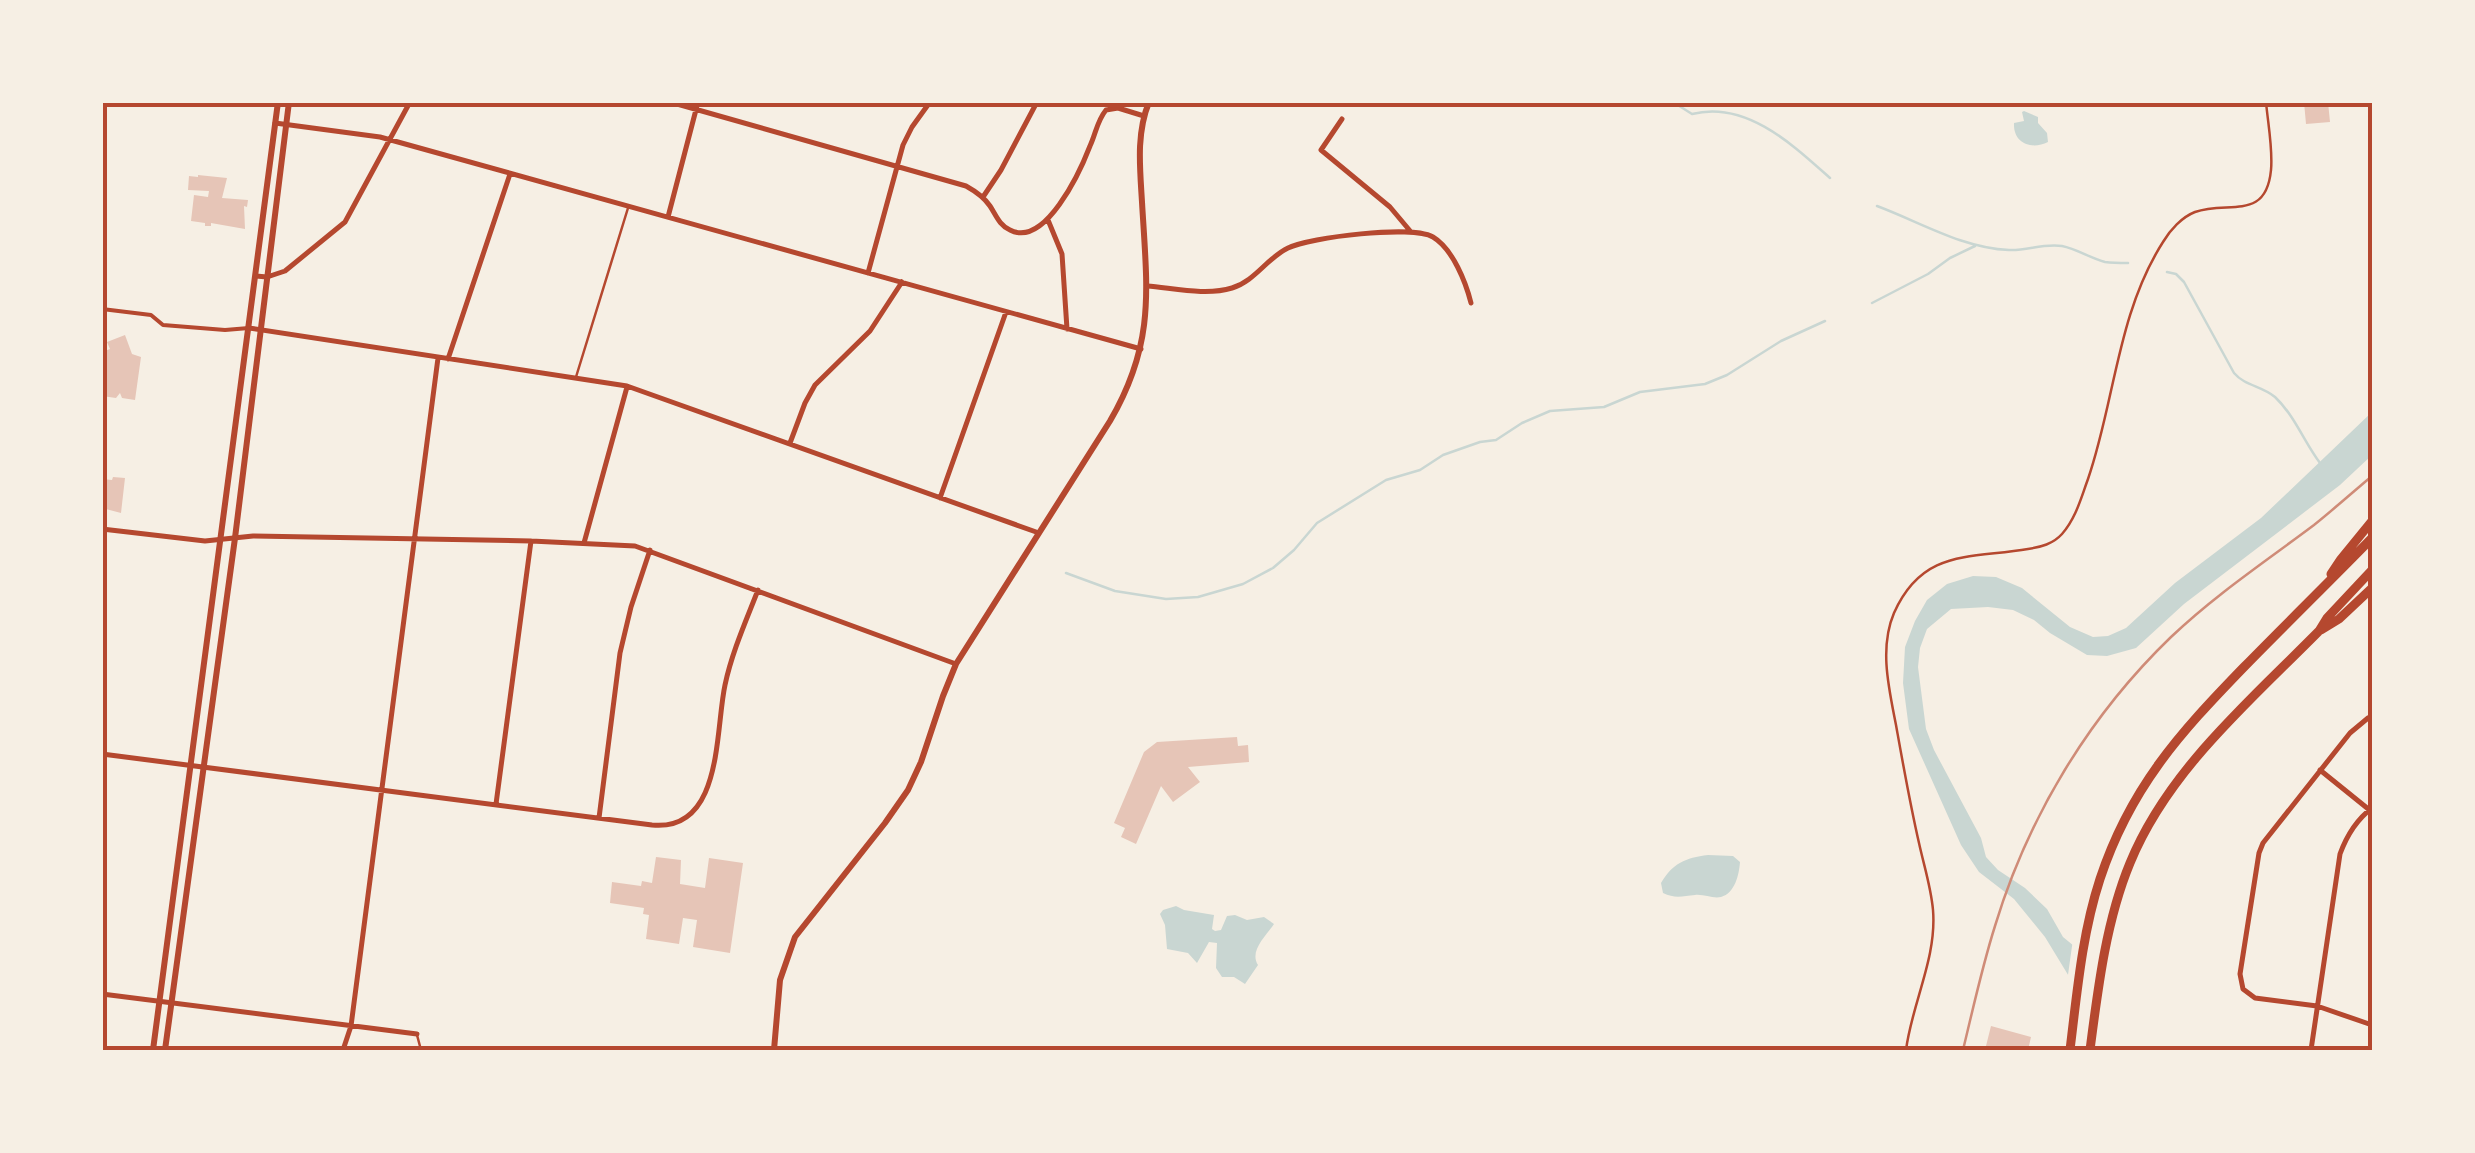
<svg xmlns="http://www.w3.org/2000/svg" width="2475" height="1153" font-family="'Exo 2',sans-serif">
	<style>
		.water { fill: #c9d6d2 }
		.pier { fill: #f6efe4 }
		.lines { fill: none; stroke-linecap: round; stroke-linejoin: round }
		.stream { stroke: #c9d6d2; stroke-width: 2.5 }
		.building { fill: #e6c5b7 }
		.path { stroke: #b5482f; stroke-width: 2.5 }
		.service { stroke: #b5482f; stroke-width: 2.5 }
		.pedestrian { stroke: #b5482f; stroke-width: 4 }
		.minor { stroke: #b5482f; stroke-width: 5 }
		.secondary { stroke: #b5482f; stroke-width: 6 }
		.motorway { stroke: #b5482f; stroke-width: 9 }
		.tram { stroke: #cf8b77; stroke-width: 2.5 }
		.neatline { fill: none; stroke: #b5482f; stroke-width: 4 }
	</style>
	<rect width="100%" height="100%" fill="#f6efe4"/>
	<!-- water -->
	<path class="water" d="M2024 111 2038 117V123L2047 133 2048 142C2032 150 2013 144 2014 123L2024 121 2022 112Z
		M2372 412V455L2340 485 2184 604 2136 648 2107 656 2087 655 2050 633 2034 620 2013 610 1988 607 1951 609 1927 629 1920 648 1918 667 1926 729 1934 750 1981 838 1986 857 1998 870 2025 888 2047 909 2063 937 2074 946 2073 983 2045 937 2014 899 1979 872 1961 845 1909 729 1903 683 1905 647 1915 621 1927 600 1947 584 1973 576 1996 577 2022 588 2070 627 2093 637 2108 636 2126 628 2175 583 2261 518Z
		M1708 855 1733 856 1740 862C1739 875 1735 893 1721 897 1713 899 1704 894 1695 895 1683 896 1675 899 1663 893L1661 883C1673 863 1685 858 1708 855Z
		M1176 906 1184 910 1214 915 1212 929 1215 931 1221 930 1227 916 1235 915 1247 920 1264 917 1274 924C1266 936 1249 951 1258 965L1245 984 1234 977H1222L1216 968 1217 943 1209 942 1197 963 1188 953 1167 949 1165 925 1160 914 1163 910Z"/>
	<!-- pier -->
	<path class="pier" d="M2073 939 2089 958 2095 972 2096 988 2092 1050H2063L2069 1000 2067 982Z"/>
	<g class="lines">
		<!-- stream -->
		<path class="stream" d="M1673 102 1692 114C1746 100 1793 145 1830 178
			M1877 206C1920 222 1962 248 2009 250 2027 251 2043 243 2062 246 2077 249 2090 258 2105 262 2113 263 2121 263 2128 263
			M2167 272 2176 274 2184 282 2234 373C2245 386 2262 386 2275 397 2295 416 2304 442 2320 463
			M1872 303 1928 274 1950 258 1975 246
			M1066 573 1115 591 1166 599 1198 597 1243 584 1273 568 1294 550 1317 523 1386 480 1420 470 1443 455 1480 442 1496 440 1522 423 1550 411 1604 407 1640 392 1705 384 1727 375 1781 341 1825 321"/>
	</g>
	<!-- building -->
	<path class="building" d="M2304 102H2328L2330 122 2306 124Z
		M198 175 227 178 222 198 248 200 247 207 244 206 245 229 211 223V226H205V223L191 221 194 195 208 197 209 191 188 190 189 176 198 177Z
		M125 335 132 354 141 357 135 400 122 398 120 393 116 398 102 396V352L110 349 107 342Z
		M113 477 125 478 121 513 102 508V479L112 480Z
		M1237 737 1238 746 1248 745 1249 762 1188 767 1200 782 1173 802 1161 786 1136 844 1121 837 1125 828 1114 823 1144 752 1157 742Z
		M656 857 681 860 680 884 705 888 709 858 743 863 730 953 693 947 697 920 683 918 679 944 646 939 649 915 643 914 644 908 610 903 612 882 641 886 642 881 652 883Z
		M1991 1026 2031 1037 2028 1050H1985Z"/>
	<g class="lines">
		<!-- path -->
		<path class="path" d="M1906 1050C1912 1003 1937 958 1933 910 1931 887 1924 866 1919 843 1910 804 1903 764 1896 725 1889 689 1879 648 1894 613 1923 548 1971 559 2028 549 2041 547 2053 544 2062 534 2076 518 2081 498 2088 479 2115 401 2117 314 2163 242 2170 230 2182 217 2195 212 2228 200 2266 222 2271 170 2273 149 2268 124 2266 102"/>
		<!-- service -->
		<path class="service" d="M576 377 628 208
			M417 1035 421 1050"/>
		<!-- pedestrian -->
		<path class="pedestrian" d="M102 309 151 315 163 325 225 330 249 328"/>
		<!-- minor -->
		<path class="minor" d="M670 102 966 186C975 191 984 197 990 206 996 215 999 225 1010 230 1045 248 1080 172 1090 146 1096 133 1097 121 1106 110L1118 108 1144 116
			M1342 119 1321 150 1390 207 1411 232
			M275 123 380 137 1141 349
			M983 197 1001 170 1037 102
			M668 217 698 102
			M1048 220 1062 254 1067 329
			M868 273 903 145 912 127 930 102
			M256 276 267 277 285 271 345 222 410 102
			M1147 286C1173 288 1206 296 1232 288 1255 281 1267 258 1288 248 1310 237 1412 225 1433 237 1453 249 1466 283 1471 303
			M249 328 627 386 1039 533
			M448 359 510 174
			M790 443 805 403 815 385 870 331 902 282
			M940 498 1006 312
			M102 529 205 541 253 536 531 541 635 546 956 664
			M584 543 627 387
			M2368 718 2350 733 2263 843 2259 853 2240 974 2243 989 2255 998 2317 1006 2372 1025
			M102 754 652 825C723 832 715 731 725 685 732 652 746 621 758 590
			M2320 770 2372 812
			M496 804 531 541
			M599 818 620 653 631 607 650 550
			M102 994 417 1034
			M343 1050 351 1026 438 358
			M2311 1050 2340 854C2347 835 2356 820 2372 808"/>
		<!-- secondary -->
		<path class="secondary" d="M153 1050 278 102
			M165 1050 235 538 289 102
			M774 1050 780 980 795 937 885 823 908 790 921 762 943 696 956 664 1110 421C1156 342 1147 289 1142 202 1140 168 1136 134 1149 102"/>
		<!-- motorway -->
		<path class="motorway" d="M2331 574 2341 559 2372 521
			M2321 630 2339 619 2372 588
			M2070 1050C2077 993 2082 934 2100 879 2130 788 2179 734 2244 667 2286 624 2330 581 2372 538
			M2090 1050C2098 988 2106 921 2130 863 2168 770 2250 701 2319 631L2327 618 2372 570"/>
		<!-- tram -->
		<path class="tram" d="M1963 1050C1973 1009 1982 967 1995 926 2028 817 2089 716 2171 637 2215 595 2266 561 2314 525 2334 509 2353 492 2372 476"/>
	</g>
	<!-- border -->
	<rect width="2475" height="1153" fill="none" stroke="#f6efe4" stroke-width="210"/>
	<rect x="105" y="105" width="2265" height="943" class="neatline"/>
</svg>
